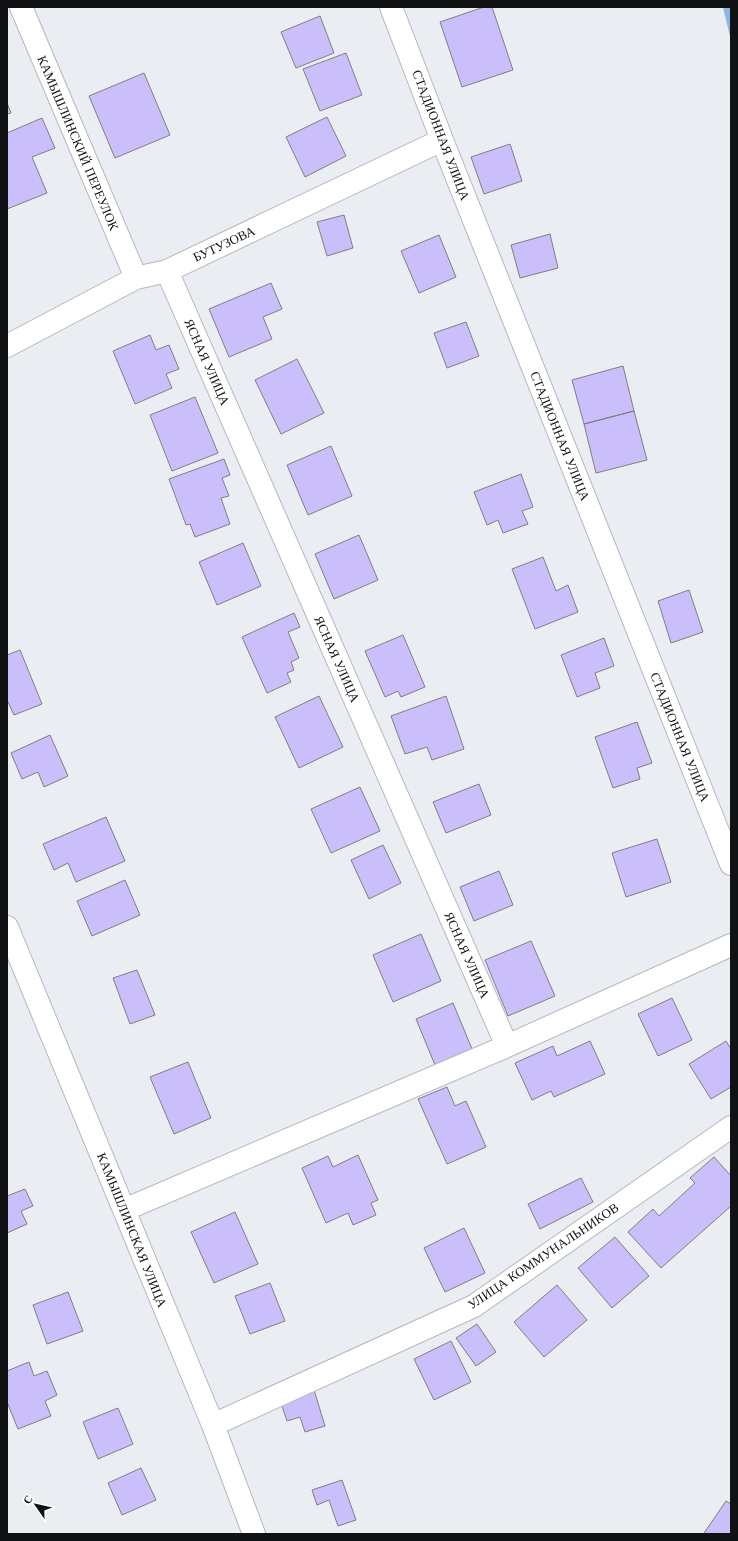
<svg xmlns="http://www.w3.org/2000/svg" width="738" height="1541" font-family="'Libre Baskerville',serif">
	<style>
		.water { fill: #8cb4e5 }
		.building { fill: #cbbffb; stroke: #7f7e83 }
		.lines { fill: none; stroke-linecap: round; stroke-linejoin: round }
		.minor-casing { stroke: #b4b7bd; stroke-width: 24 }
		.minor { stroke: #fff; stroke-width: 22 }
		.labels { text-anchor: middle; dominant-baseline: central; stroke-width: 3; stroke-linejoin: round; paint-order: stroke }
		.street-label { font-size: 13px; fill: #111214; stroke: #fff }
	</style>
	<rect width="100%" height="100%" fill="#eaedf2"/>
	<!-- water -->
	<path class="water" d="M723 7H731V41Z"/>
	<!-- building -->
	<path class="building" d="M484 7H492L513 70 462 87 440 22Z
		M320 16 334 53 296 68 281 32Z
		M346 53 362 95 320 111 303 69Z
		M144 73 170 135 115 158 89 96Z
		M7 103 11 113 7 114Z
		M327 117 346 156 305 177 286 137Z
		M42 118 55 148 32 157 47 193 7 209V133Z
		M510 144 522 181 484 194 471 157Z
		M344 215 353 248 327 256 317 222Z
		M550 234 558 268 520 278 511 245Z
		M439 235 456 277 419 293 401 251Z
		M271 283 282 309 263 317 272 339 229 357 209 309Z
		M466 322 479 356 447 368 434 333Z
		M150 335 156 350 169 345 179 369 166 374 172 388 135 404 113 351Z
		M297 359 324 413 281 434 255 380Z
		M623 366 634 411 584 424 572 380Z
		M195 397 218 453 172 471 150 415Z
		M634 411 647 460 596 473 584 424Z
		M331 446 352 496 308 515 287 465Z
		M224 459 230 475 222 478 229 496 221 498 230 524 195 537 190 524 186 525 169 479Z
		M521 474 533 507 522 511 528 524 503 533 498 520 487 525 474 492Z
		M359 535 378 580 334 599 315 554Z
		M243 543 261 586 217 605 199 562Z
		M543 557 556 591 568 585 578 612 535 629 512 569Z
		M689 590 703 632 671 643 658 601Z
		M294 613 300 627 288 632 299 658 291 662 294 670 287 673 291 682 267 693 242 637Z
		M403 635 425 687 401 697 398 691 385 697 365 651Z
		M604 638 614 666 595 673 600 688 577 697 561 655Z
		M20 650 42 704 14 715 7 700V655Z
		M319 696 343 747 299 768 275 717Z
		M446 696 464 749 432 760 427 747 405 754 391 716Z
		M637 722 652 763 637 768 640 779 613 788 595 737Z
		M50 735 68 776 44 787 38 772 22 779 11 753Z
		M479 784 491 815 446 833 433 802Z
		M360 787 380 831 331 853 311 809Z
		M106 817 125 861 76 882 68 863 54 870 43 844Z
		M657 839 671 882 626 897 612 853Z
		M383 845 401 883 369 899 351 860Z
		M499 871 513 905 474 921 460 887Z
		M125 880 140 915 92 936 77 901Z
		M421 934 441 981 393 1002 373 955Z
		M531 941 555 996 508 1016 485 960Z
		M137 970 155 1015 130 1024 113 978Z
		M672 998 692 1040 658 1056 638 1014Z
		M453 1003 472 1049 435 1065 416 1019Z
		M590 1041 605 1074 554 1097 551 1091 532 1100 515 1063 553 1046 557 1056Z
		M726 1041 731 1049V1087L711 1099 689 1064Z
		M188 1062 211 1118 174 1134 150 1077Z
		M447 1087 455 1106 466 1101 486 1147 447 1164 418 1099Z
		M358 1155 378 1200 371 1203 376 1215 353 1225 348 1213 326 1223 302 1168 328 1156 333 1167Z
		M714 1157 731 1176V1206L661 1268 628 1232 653 1209 659 1216 695 1183 690 1178Z
		M581 1178 593 1202 540 1229 528 1204Z
		M25 1189 33 1206 21 1211 27 1224 7 1233V1196Z
		M235 1212 258 1264 214 1283 191 1232Z
		M464 1228 485 1273 445 1292 424 1248Z
		M615 1237 649 1276 612 1308 578 1268Z
		M270 1283 285 1321 250 1334 235 1296Z
		M557 1285 587 1320 544 1357 514 1322Z
		M68 1292 83 1331 47 1344 33 1305Z
		M477 1324 496 1352 476 1366 456 1338Z
		M451 1341 471 1382 434 1400 414 1359Z
		M29 1362 34 1376 47 1371 57 1395 45 1401 51 1416 18 1429 7 1402V1371Z
		M314 1390 325 1426 305 1432 300 1417 287 1421 280 1400Z
		M118 1408 133 1444 98 1459 83 1422Z
		M141 1468 156 1500 122 1515 108 1483Z
		M342 1480 356 1520 338 1526 329 1500 317 1505 312 1490Z
		M726 1501 731 1504V1534H707L704 1533Z"/>
	<g class="lines">
		<!-- minor casing -->
		<g class="minor-casing">
			<path id="minor" d="M21 7 136 278
				M391 7 442 140 731 864
				M167 271 507 1046
				M7 346 136 278 167 271 442 140
				M7 927 213 1425 254 1534
				M124 1210 507 1046 731 945
				M213 1425 474 1306 731 1127"/>
		</g>
		<!-- minor -->
		<use href="#minor" class="minor"/>
	</g>
	<g class="labels">
		<!-- street labels -->
		<g class="street-label">
			<text transform="translate(441 135) rotate(69)">СТАДИОННАЯ УЛИЦА</text>
			<text transform="translate(78 143) rotate(67)">КАМЫШЛИНСКИЙ ПЕРЕУЛОК</text>
			<text transform="translate(224 244) rotate(-25)">БУТУЗОВА</text>
			<text transform="translate(207 362) rotate(66)">ЯСНАЯ УЛИЦА</text>
			<text transform="translate(560 436) rotate(68)">СТАДИОННАЯ УЛИЦА</text>
			<text transform="translate(337 659) rotate(66)">ЯСНАЯ УЛИЦА</text>
			<text transform="translate(680 737) rotate(68)">СТАДИОННАЯ УЛИЦА</text>
			<text transform="translate(467 955) rotate(66)">ЯСНАЯ УЛИЦА</text>
			<text transform="translate(132 1230) rotate(68)">КАМЫШЛИНСКАЯ УЛИЦА</text>
			<text transform="translate(543 1256) rotate(-34)">УЛИЦА КОММУНАЛЬНИКОВ</text>
		</g>
	</g>
	<!-- border -->
	<rect width="738" height="1541" fill="none" stroke="#111214" stroke-width="16"/>
	<!-- north arrow -->
	<g transform="translate(36 1505) rotate(304)" stroke="#ffffff" stroke-width="3" paint-order="stroke">
	<path d="M0-3L7 15L0 10L-7 15Z" fill="#111214"/>
	<text y="-6" font-size="11" font-weight="bold" text-anchor="middle" fill="#111214">С</text>
	</g>
</svg>
